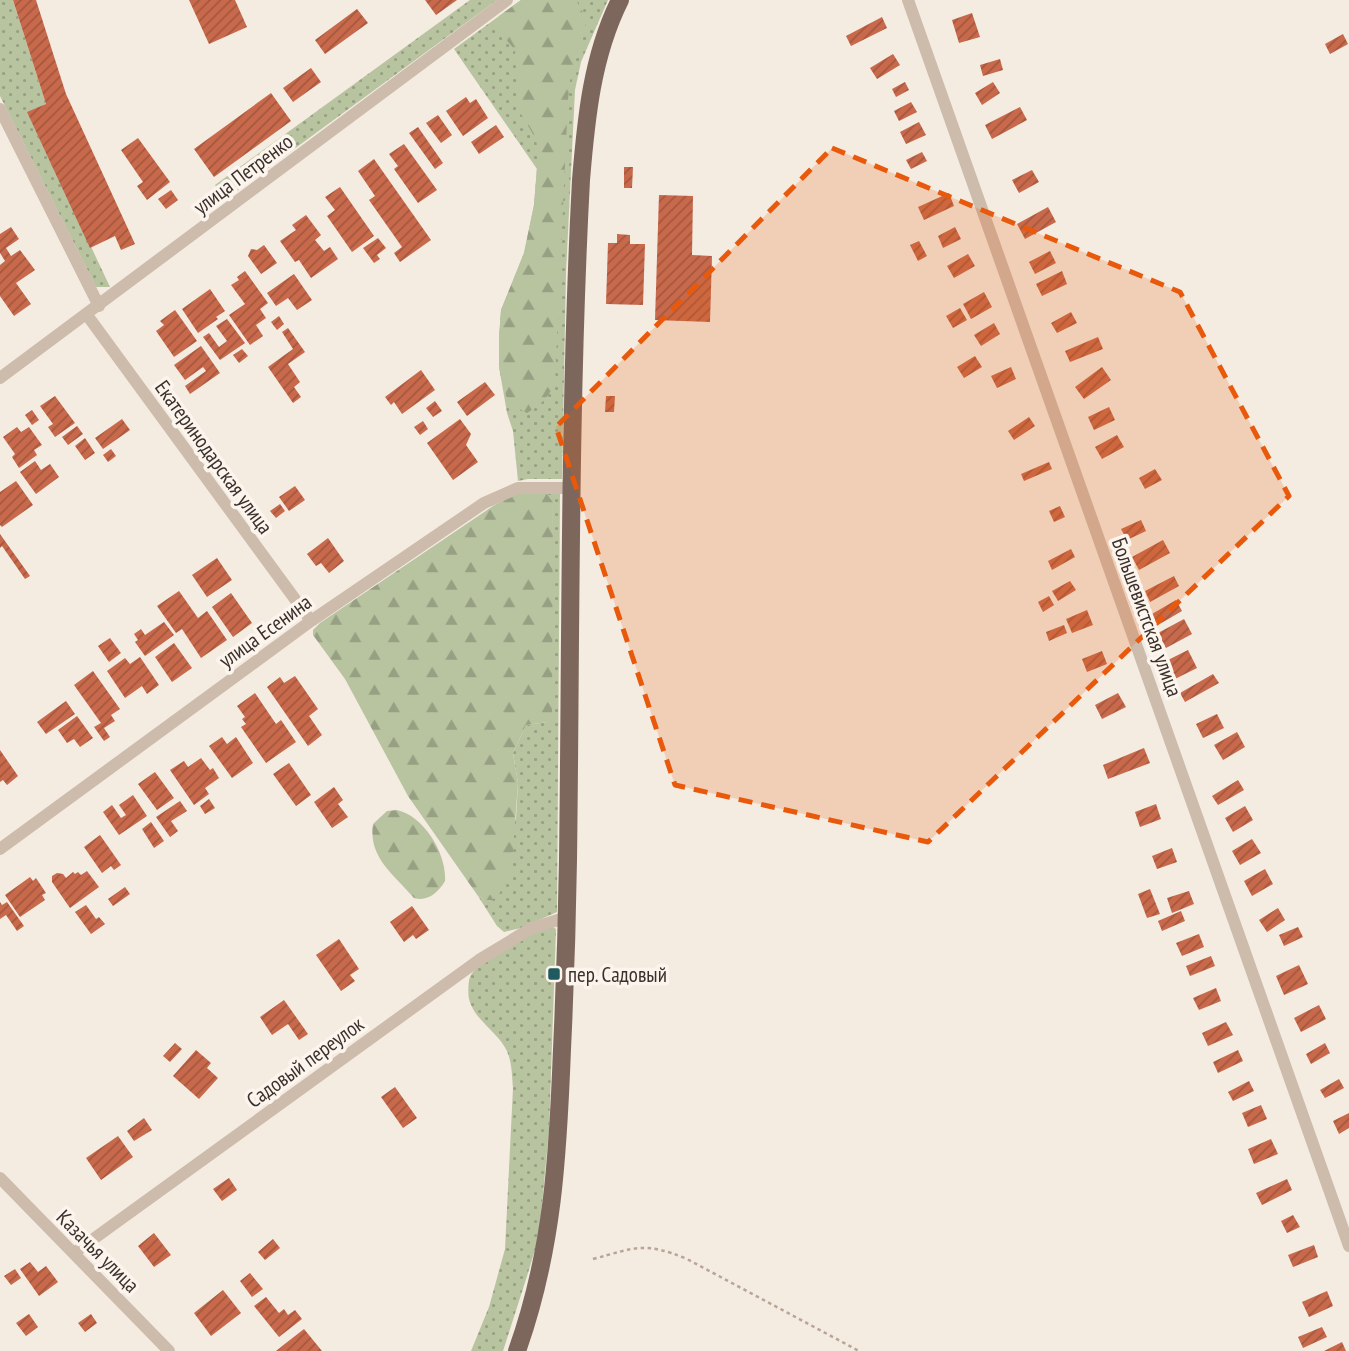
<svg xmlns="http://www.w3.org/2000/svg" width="1349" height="1351" font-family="'PT Sans Narrow',sans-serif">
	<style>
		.grass { fill: url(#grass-dots) }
		.forest { fill: url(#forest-firs) }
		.building { fill: url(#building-hatch) }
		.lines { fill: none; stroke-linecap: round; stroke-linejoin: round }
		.path { stroke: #b9a596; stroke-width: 2.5; stroke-dasharray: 3.5 3.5; stroke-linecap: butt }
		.street { stroke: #cdbbac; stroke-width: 12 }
		.primary { stroke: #7d675c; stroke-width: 18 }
		.marked { fill: #e8590c; fill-opacity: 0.2; stroke: #e8590c; stroke-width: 5; stroke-dasharray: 14 9; stroke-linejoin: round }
		.poi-dot { fill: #1f5a5e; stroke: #fbf5ee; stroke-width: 2.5 }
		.labels { text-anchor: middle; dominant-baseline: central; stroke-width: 7; stroke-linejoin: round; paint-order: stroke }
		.street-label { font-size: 21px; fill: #3b302b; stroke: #fbf5ee }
		.poi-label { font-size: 21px; fill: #3b302b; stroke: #fbf5ee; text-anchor: start }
	</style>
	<defs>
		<pattern id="grass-dots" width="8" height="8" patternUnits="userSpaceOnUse" patternTransform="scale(1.75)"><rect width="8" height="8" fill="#b8c4a0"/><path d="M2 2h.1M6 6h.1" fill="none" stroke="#97a083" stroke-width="1.8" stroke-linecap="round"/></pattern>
		<pattern id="forest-firs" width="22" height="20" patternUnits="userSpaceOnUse" patternTransform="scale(1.75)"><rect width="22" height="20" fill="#b8c4a0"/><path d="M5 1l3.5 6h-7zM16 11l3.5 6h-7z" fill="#97a083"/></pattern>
		<pattern id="building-hatch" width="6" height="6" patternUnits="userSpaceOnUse" patternTransform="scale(1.75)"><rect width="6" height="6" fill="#c8694b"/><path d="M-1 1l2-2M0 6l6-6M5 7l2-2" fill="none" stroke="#a4573f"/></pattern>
	</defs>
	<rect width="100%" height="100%" fill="#f4ebe1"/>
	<!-- grass -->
	<path class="grass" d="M0 0H13L46 104 28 113 110 287H96L0 96Z
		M470 0H497L226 199 215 185Z
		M521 0H608L581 62 575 90 566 273 562 479H528L518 481 513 431 507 413 499 367V338L501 310 524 253 534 205 537 169 454 49Z
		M547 494H560L557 912 521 928 504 932 497 926 478 896 484 900 516 818 518 783 513 753 526 725 547 722 553 502Z
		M551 926 556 929 549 1131 541 1215 537 1243 528 1273 503 1351H471L489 1307 505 1249 513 1088C512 1076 512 1063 507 1051 498 1032 474 1020 469 999 468 994 468 982 470 977 477 960 533 932 551 926Z"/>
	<!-- forest -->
	<path class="forest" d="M521 0H576L587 20 570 81 568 99 555 381C550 397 541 404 527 413L510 404 504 390 499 367V338L501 310 524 253 534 205 538 154 536 139 521 114 517 89 515 50 497 29 499 16Z
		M526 492 547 494 553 502 552 718 548 722 526 725 513 753 518 783 512 863 505 883 498 896 492 900H484L478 896 408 796 345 679 313 635V630L320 623 493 506 515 494Z
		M397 810C424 816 447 854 445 881 438 893 427 902 414 898 393 874 368 857 373 824L387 811Z"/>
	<!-- building -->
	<path class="building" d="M13 0H36L66 94 135 244 121 250 115 236 90 248 27 112 46 104Z
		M189 0H235L247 27 209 44Z
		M425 0H457L436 15Z
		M357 9 368 23 325 54 315 40Z
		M972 13 980 37 959 43 952 20Z
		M882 17 887 28 851 46 846 36Z
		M1343 34 1348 44 1330 54 1325 44Z
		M893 54 900 65 877 79 870 68Z
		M1000 59 1003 70 983 76 980 65Z
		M311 68 321 82 293 102 283 88Z
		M905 82 909 90 896 97 892 89Z
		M993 82 1000 93 982 105 975 93Z
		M271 93 291 121 214 177 194 149Z
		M466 97 470 103 476 99 488 118 463 136 446 111Z
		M911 102 917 112 899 121 894 111Z
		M1020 107 1027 120 992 139 985 125Z
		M438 115 452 135 441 143 426 123Z
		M919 122 926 135 906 144 900 132Z
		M496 125 504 137 479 154 471 142Z
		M418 127 443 163 435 169 409 133Z
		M138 138 170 182 147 200 137 186 143 182 121 150Z
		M404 144 437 190 418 203 394 169 398 166 389 154Z
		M922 152 927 161 911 169 906 160Z
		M374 159 431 240 400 262 394 253 402 247 369 200 375 196 358 171Z
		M624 167H633L632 188H624Z
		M1032 170 1039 182 1019 193 1012 180Z
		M340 187 374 236 352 252 327 216 335 210 325 197Z
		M171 190 178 200 166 209 158 199Z
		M949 193 954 206 924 220 918 207Z
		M659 195 693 196 692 255 712 256 710 322 655 320Z
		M1048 207 1056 222 1025 239 1017 224Z
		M306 215 321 235 315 240 324 251 330 247 338 259 311 278 299 260 295 262 280 241 296 230 292 225Z
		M11 227 19 239 6 248 11 256 20 250 35 270 16 283 31 304 14 316 0 296V265L5 261 0 253V234Z
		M955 227 961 239 943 248 938 236Z
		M617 234 630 235V244H645L643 305 606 304 608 243H617Z
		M378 238 386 248 377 255 380 259 374 263 363 248Z
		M919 241 927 256 918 261 910 245Z
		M264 245 277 263 261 274 248 256 251 249 257 250Z
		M1050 251 1056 263 1035 274 1029 262Z
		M968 254 975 266 954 278 947 266Z
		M245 271 268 303 260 309 266 318 256 325 263 336 250 345 229 315 245 304 231 285 239 280 237 277Z
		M1062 271 1067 284 1042 296 1036 284Z
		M294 274 312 300 297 310 288 298 276 306 267 293Z
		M210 289 225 311 216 317 218 319 198 333 182 309Z
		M984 292 992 307 971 319 963 304Z
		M960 308 967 320 953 328 946 316Z
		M175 310 197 341 174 357 156 331 164 325 160 321Z
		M1071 312 1077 323 1057 333 1051 323Z
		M279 316 284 324 277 330 271 322Z
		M227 319 245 343 220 360 203 337 209 333 219 347 227 341 216 326Z
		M994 323 1000 334 981 346 974 335Z
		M288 328 305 352 288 364 300 382 294 387 301 397 293 403 268 367 293 349 282 332Z
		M1098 337 1103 349 1070 362 1065 351Z
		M201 346 220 373 190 394 185 386 206 371 203 367 185 380 174 365Z
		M242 349 248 356 239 363 233 355Z
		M975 356 982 367 964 378 957 367Z
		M1011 367 1016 379 997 388 991 376Z
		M1102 367 1111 380 1084 399 1075 387Z
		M421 370 435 390 402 414 394 402 391 405 385 397Z
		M485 382 495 395 467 416 457 402Z
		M55 396 75 423 55 437 48 427 53 424 40 406Z
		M606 396H615L614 412H605Z
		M435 401 442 411 433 417 426 408Z
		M1109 407 1115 420 1094 430 1088 417Z
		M32 410 39 420 32 425 25 415Z
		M1029 417 1035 426 1014 440 1008 431Z
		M122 419 130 430 103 449 95 438Z
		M460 419 471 434 466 445 478 462 453 480 427 443Z
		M423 421 428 429 420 435 414 427Z
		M77 426 83 434 68 445 62 437Z
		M17 427 21 432 29 427 42 445 34 450 37 455 19 468 12 457 15 454 3 437Z
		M1117 435 1124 447 1102 459 1095 447Z
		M85 438 95 453 85 460 75 446Z
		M111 449 116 456 108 462 103 455Z
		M35 461 41 470 50 464 59 477 36 494 20 472Z
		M1049 462 1052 469 1024 481 1021 474Z
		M1155 469 1162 480 1145 489 1139 478Z
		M16 481 33 505 2 527 0 525V492Z
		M295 486 305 500 289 511 279 497Z
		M280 504 285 511 276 518 270 511Z
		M1060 506 1065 517 1054 522 1049 511Z
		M1141 520 1146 531 1127 540 1121 529Z
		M0 534 30 576 25 579 2 546 0 548Z
		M328 538 344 561 329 573 321 563 316 566 307 554Z
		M1163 540 1170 553 1139 570 1132 557Z
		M1071 549 1075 557 1052 570 1048 561Z
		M217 558 232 580 207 597 192 575Z
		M1174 576 1179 586 1150 602 1145 591Z
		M1070 581 1076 590 1058 601 1052 591Z
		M179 591 198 618 207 611 227 640 201 658 182 629 176 633 157 606Z
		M231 593 252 623 233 637 212 607Z
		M1049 596 1054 605 1043 612 1038 602Z
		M1176 600 1182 611 1158 625 1152 614Z
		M1087 610 1093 625 1072 633 1066 619Z
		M1184 619 1192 634 1166 648 1158 633Z
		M164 622 174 635 145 656 135 642 138 640 134 634 141 629 145 635Z
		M1064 625 1067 633 1049 641 1046 632Z
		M110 638 121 653 109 662 98 646Z
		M174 643 192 668 172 682 155 657Z
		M1188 650 1197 668 1175 679 1166 661Z
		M1102 651 1107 664 1087 672 1082 659Z
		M140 657 159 685 147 694 142 686 125 698 107 671 125 658 130 664Z
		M93 671 120 709 111 715 115 721 104 728 110 737 104 741 94 727 101 723 74 685Z
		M1213 674 1219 683 1185 702 1180 693Z
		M295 676 318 709 309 716 322 735 308 746 267 687 280 677 284 683Z
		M255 693 276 724 281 720 296 742 266 763 241 727 246 724 242 719 245 717 237 706Z
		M1118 693 1126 707 1102 719 1095 705Z
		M66 701 75 714 46 734 37 722Z
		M1217 714 1224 728 1203 738 1196 724Z
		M77 716 93 738 80 747 74 739 67 743 58 730Z
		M1237 732 1245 747 1223 760 1214 745Z
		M222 737 227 744 236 737 253 763 232 778 209 746Z
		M1144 748 1150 763 1108 779 1103 765Z
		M0 750 18 776 7 785 3 780 0 782Z
		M201 758 210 770 213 768 219 778 205 788 209 794 194 805 170 770 184 761 188 767Z
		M289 763 311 795 296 806 273 774Z
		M155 772 174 798 157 810 138 784Z
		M1238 780 1244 790 1218 805 1212 796Z
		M334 787 343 800 338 804 348 817 332 828 314 802Z
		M133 795 147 816 119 835 103 812 112 805 121 818 126 815 119 805Z
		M209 799 215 808 205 814 200 806Z
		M180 801 187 811 171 821 178 831 170 837 156 817Z
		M1156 804 1161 819 1140 827 1135 812Z
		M1245 806 1253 820 1233 832 1225 818Z
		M151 822 164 841 154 848 142 829Z
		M100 835 121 865 114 870 111 866 102 873 84 847Z
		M1252 839 1261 853 1240 865 1232 851Z
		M1172 848 1177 862 1157 869 1152 856Z
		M1265 869 1273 884 1252 896 1244 881Z
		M87 871 99 887 70 908 52 882V876L57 873 63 874 66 878 73 872 75 874 78 872 81 875Z
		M30 877 33 881 36 878 46 893 42 895 45 900 20 917 5 895Z
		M125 887 130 894 113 906 108 899Z
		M1150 889 1160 914 1147 918 1138 894Z
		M1189 891 1194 904 1172 913 1167 898Z
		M0 902 2 905 7 902 24 926 17 931 6 915 0 919Z
		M86 905 96 919 99 917 105 924 91 934 75 912Z
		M412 906 429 930 416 939 413 935 404 942 390 922Z
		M1278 908 1285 920 1267 932 1259 920Z
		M1181 911 1185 921 1162 931 1158 921Z
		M1298 927 1303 937 1284 946 1279 935Z
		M1199 934 1204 947 1182 956 1176 943Z
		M339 939 359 969 350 975 355 981 341 991 316 955Z
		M1211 956 1215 966 1190 976 1186 966Z
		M1299 965 1308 984 1284 995 1276 976Z
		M1216 988 1221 1001 1199 1010 1193 998Z
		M284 1000 308 1034 299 1040 288 1024 272 1035 260 1017Z
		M1319 1005 1326 1019 1301 1032 1294 1018Z
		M1226 1022 1233 1035 1208 1046 1202 1033Z
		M175 1043 182 1049 170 1062 163 1056Z
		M1325 1043 1330 1053 1311 1064 1306 1054Z
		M196 1050 211 1063 207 1068 218 1078 199 1099 173 1076Z
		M1238 1050 1243 1061 1218 1073 1213 1062Z
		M1339 1079 1344 1088 1325 1098 1320 1090Z
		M1249 1081 1254 1091 1233 1101 1228 1092Z
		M395 1087 417 1118 403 1128 381 1097Z
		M1261 1105 1267 1119 1248 1127 1242 1113Z
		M1349 1113V1128L1339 1134 1333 1121Z
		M144 1118 152 1130 134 1141 127 1131Z
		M118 1136 133 1157 101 1180 86 1158Z
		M1271 1139 1278 1154 1254 1164 1248 1149Z
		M229 1178 237 1190 222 1201 213 1189Z
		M1287 1179 1292 1190 1262 1205 1256 1193Z
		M1293 1215 1300 1227 1287 1233 1281 1221Z
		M154 1233 171 1255 154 1267 138 1246Z
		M273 1239 280 1248 265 1260 258 1252Z
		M1314 1245 1318 1257 1293 1267 1288 1255Z
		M30 1262 38 1272 46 1266 58 1282 39 1296 20 1269Z
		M15 1269 21 1278 11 1285 4 1276Z
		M250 1273 263 1289 252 1297 240 1281Z
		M223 1290 241 1313 211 1336 194 1313Z
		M1327 1291 1333 1306 1309 1317 1302 1302Z
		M266 1297 279 1313 284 1309 288 1315 295 1310 302 1319 279 1337 254 1306Z
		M29 1314 38 1327 26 1336 16 1323Z
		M91 1314 97 1323 85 1332 78 1323Z
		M1322 1327 1327 1337 1303 1348 1298 1337Z
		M304 1329 322 1351H276L286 1343Z
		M1342 1342 1346 1351H1324Z"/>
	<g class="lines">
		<!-- path -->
		<path class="path" d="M593 1259C635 1248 644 1241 687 1259L859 1351"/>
		<!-- street -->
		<path class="street" d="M908 0 1349 1246
			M0 109 99 306
			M87 315 311 621
			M0 378 507 0
			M0 849 311 621 484 503 518 488H570
			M0 1178 169 1351
			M74 1253 479 960 530 929 567 917"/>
		<!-- primary -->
		<path class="primary" d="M517 1351C553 1250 558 1155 562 1049 565 986 567 923 568 860 571 633 569 406 581 180 586 119 592 56 620 0"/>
	</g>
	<!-- marked area -->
	<path class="marked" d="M832 148 1180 292 1289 496 928 842 675 785 556 427Z"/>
	<!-- markers -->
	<rect class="poi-dot" x="547" y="967" width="14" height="14" rx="3.5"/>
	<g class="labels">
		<!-- street labels -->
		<g class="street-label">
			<text transform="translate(243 174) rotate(-37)">улица Петренко</text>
			<text transform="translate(214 457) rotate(54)">Екатеринодарская улица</text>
			<text transform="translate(1147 617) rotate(70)">Большевистская улица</text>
			<text transform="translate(265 631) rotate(-36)">улица Есенина</text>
			<text transform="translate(305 1062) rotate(-36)">Садовый переулок</text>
			<text transform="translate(98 1251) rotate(45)">Казачья улица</text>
		</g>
		<!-- poi labels -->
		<g class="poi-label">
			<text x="568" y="974">пер. Садовый</text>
		</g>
	</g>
</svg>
